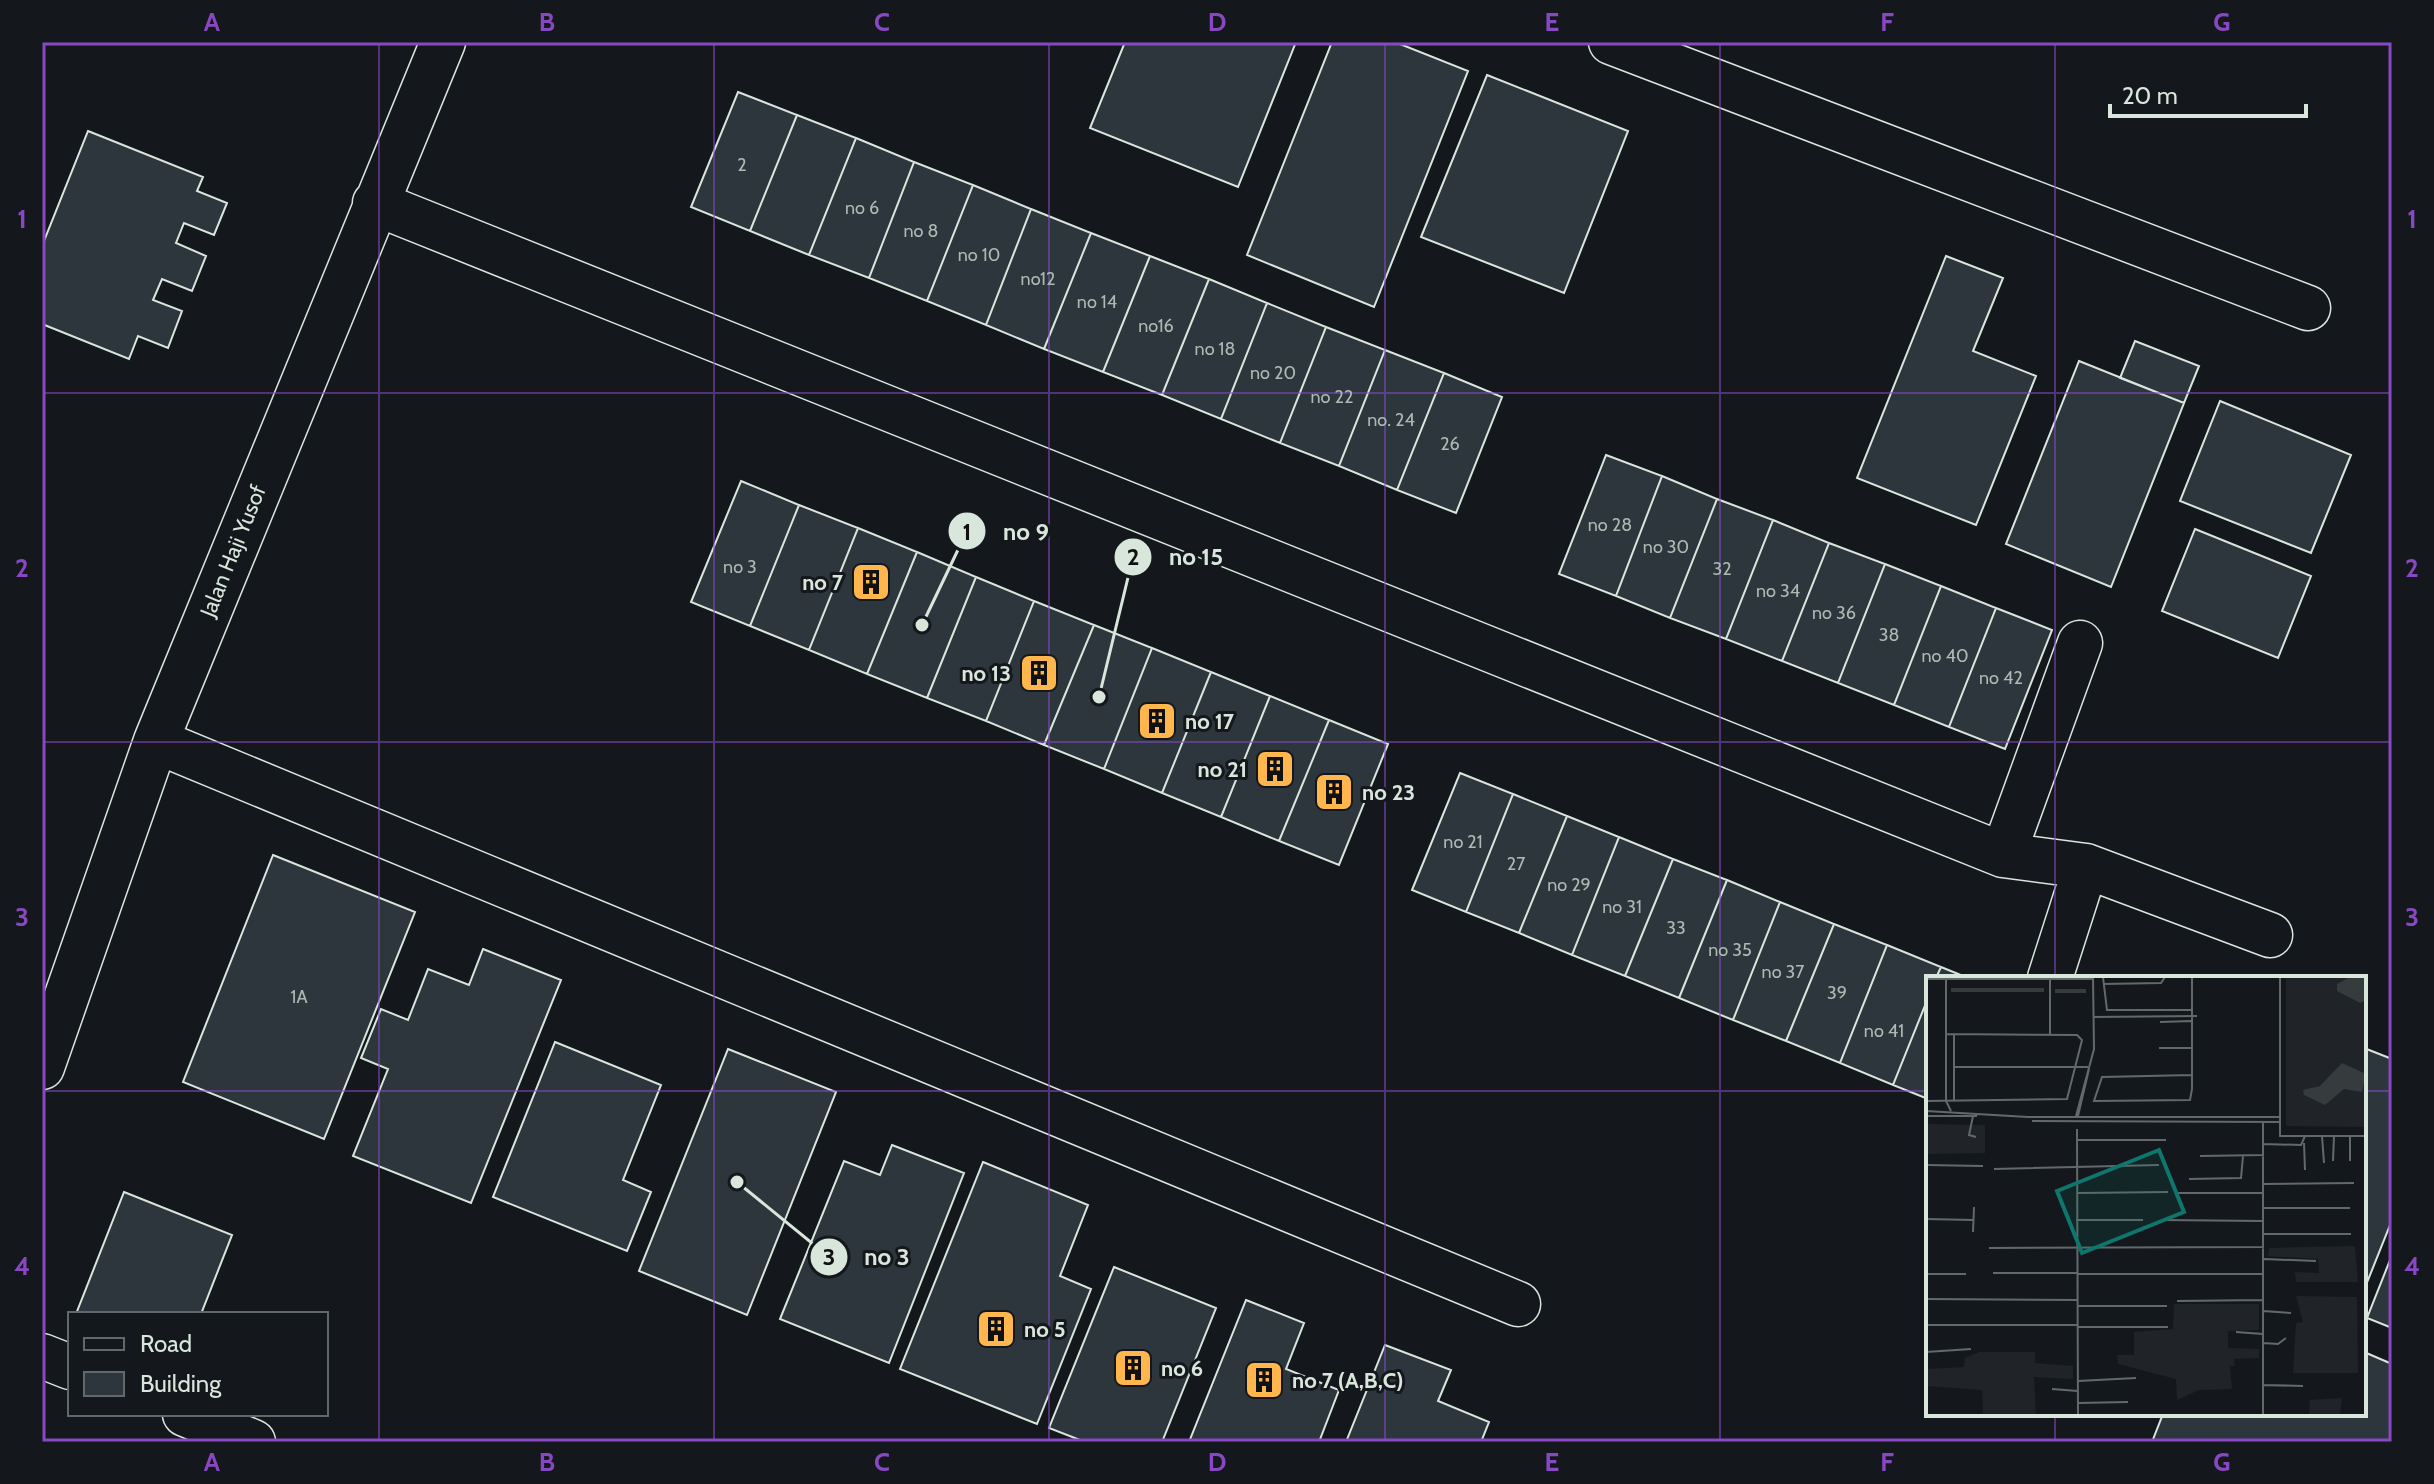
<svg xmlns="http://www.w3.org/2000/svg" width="2434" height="1484" font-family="Cabin,sans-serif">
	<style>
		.building { fill: #2c363c; stroke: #d8e6dc; stroke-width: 2 }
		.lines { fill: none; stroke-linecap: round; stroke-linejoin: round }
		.street-casing { stroke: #d8e6dc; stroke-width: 47 }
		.street { stroke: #14181c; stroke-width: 44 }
		.grid { fill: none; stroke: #8948c3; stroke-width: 2; stroke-opacity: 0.55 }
		.labels { text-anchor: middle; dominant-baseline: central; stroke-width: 6; stroke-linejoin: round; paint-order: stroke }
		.number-label { font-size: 18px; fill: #adbab4 }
		.street-label { font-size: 22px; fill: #d8e6dc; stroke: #14181c }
		.poi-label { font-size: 22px; font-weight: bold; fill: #d8e6dc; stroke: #14181c; text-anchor: start }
		.inset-river { fill: none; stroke: #363b3e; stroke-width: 4 }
		.inset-road { fill: none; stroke: #626a69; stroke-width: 2 }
		.view { fill: #0f766e; fill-opacity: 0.15; stroke: #0f766e; stroke-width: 4 }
		.inset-edge { fill: none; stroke: #d8e6dc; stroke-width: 4 }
		.leader { fill: none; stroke: #d8e6dc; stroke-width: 3 }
		.callout-dot { fill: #d8e6dc; stroke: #14181c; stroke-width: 3 }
		.mark-label { font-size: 24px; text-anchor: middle; font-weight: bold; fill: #111 }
		.callout-label { font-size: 24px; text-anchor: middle; font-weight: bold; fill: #d8e6dc; stroke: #14181c; stroke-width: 6; stroke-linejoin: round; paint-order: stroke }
		.neatline { fill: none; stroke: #8948c3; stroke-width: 3 }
		.grid-label { font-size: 26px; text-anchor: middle; font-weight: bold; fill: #8948c3 }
	</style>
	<rect width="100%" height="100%" fill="#14181c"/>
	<!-- building -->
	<path class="building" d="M1125 42H1296L1238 187 1090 128Z
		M1332 42H1395L1468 71 1374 307 1247 255Z
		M1487 75 1628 131 1564 293 1421 237Z
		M738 92 797 115 750 231 691 207Z
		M797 115 856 138 809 255 750 231Z
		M88 131 203 177 197 191 227 203 214 235 184 223 176 243 206 256 192 291 162 279 153 300 182 311 168 348 138 336 129 359 42 324V246Z
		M856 138 914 162 869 278 809 255Z
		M914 162 973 185 927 301 869 278Z
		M973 185 1031 209 986 325 927 301Z
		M1031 209 1091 233 1044 349 986 325Z
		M1091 233 1150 256 1103 372 1044 349Z
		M1150 256 1209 279 1162 395 1103 372Z
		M1946 256 2003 278 1973 351 2036 376 1976 525 1857 478Z
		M1209 279 1267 303 1221 419 1162 395Z
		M1267 303 1326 327 1280 443 1221 419Z
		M1326 327 1385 350 1339 466 1280 443Z
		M2135 341 2199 366 2184 403 2120 378Z
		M1385 350 1444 373 1397 490 1339 466Z
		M2079 361 2184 403 2111 587 2006 544Z
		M1444 373 1502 397 1456 513 1397 490Z
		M2220 401 2351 455 2311 553 2180 501Z
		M1606 455 1662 476 1616 596 1559 574Z
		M1662 476 1717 499 1670 618 1616 596Z
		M741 481 799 505 750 626 691 602Z
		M1717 499 1773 520 1726 639 1670 618Z
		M799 505 858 528 809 650 750 626Z
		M1773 520 1829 543 1782 661 1726 639Z
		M858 528 917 552 867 674 809 650Z
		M2195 529 2311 576 2278 658 2162 611Z
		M1829 543 1885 564 1838 683 1782 661Z
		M917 552 976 577 927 698 867 674Z
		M1885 564 1941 586 1894 705 1838 683Z
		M976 577 1034 601 986 721 927 698Z
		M1941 586 1996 608 1949 727 1894 705Z
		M1034 601 1094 625 1044 745 986 721Z
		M1996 608 2052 630 2005 749 1949 727Z
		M1094 625 1152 648 1104 769 1044 745Z
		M1152 648 1211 672 1162 793 1104 769Z
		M1211 672 1270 696 1221 817 1162 793Z
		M1270 696 1329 720 1279 841 1221 817Z
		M1329 720 1388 744 1339 865 1279 841Z
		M1460 773 1513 794 1466 912 1412 890Z
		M1513 794 1567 816 1519 933 1466 912Z
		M1567 816 1619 837 1572 955 1519 933Z
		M1619 837 1673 859 1625 976 1572 955Z
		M273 855 415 912 324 1139 183 1082Z
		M1673 859 1727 880 1679 998 1625 976Z
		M1727 880 1780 902 1733 1020 1679 998Z
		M1780 902 1834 924 1786 1041 1733 1020Z
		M1834 924 1887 945 1840 1063 1786 1041Z
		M1887 945 1941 967 1936 978H1928V998L1893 1085 1840 1063Z
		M483 949 561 980 471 1203 353 1156 388 1069 361 1058 381 1009 408 1020 428 969 469 985Z
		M1941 967 1968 978H1936Z
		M1928 998V1099L1893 1085Z
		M555 1042 661 1085 623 1180 651 1192 627 1251 493 1197Z
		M2364 1048 2392 1059V1220L2364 1290Z
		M728 1049 836 1092 747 1315 639 1271Z
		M892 1145 964 1173 889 1363 780 1319 844 1161 880 1175Z
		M983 1162 1088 1205 1060 1276 1091 1289 1037 1424 900 1369Z
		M124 1192 232 1235 201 1314H76Z
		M2392 1255V1328L2367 1318Z
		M1114 1267 1216 1308 1162 1442H1085L1049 1428Z
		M1246 1300 1304 1323 1286 1369 1339 1390 1319 1442H1189Z
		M1385 1345 1451 1370 1438 1401 1489 1422 1481 1442H1346Z
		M2364 1352 2392 1364V1442H2152L2163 1414H2364Z"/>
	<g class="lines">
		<!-- street casing -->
		<g class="street-casing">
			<path id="street" d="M1611 42 2308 308
				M375 203 2003 855 2086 866 2270 935
				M156 741 1518 1304
				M2003 855 2080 643
				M2050 978 2086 866
				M42 1067 156 741 443 42
				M42 1356 70 1367
				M185 1414 253 1442"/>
		</g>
		<!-- street -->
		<use href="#street" class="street"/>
	</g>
	<!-- grid -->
	<path class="grid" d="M379 42V1442M714 42V1442M1049 42V1442M1385 42V1442M1720 42V1442M2055 42V978M42 393H2392M42 742H2392M42 1091H1928M2364 1091H2392M2055 1414V1442"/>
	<!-- icons -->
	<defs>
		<g id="building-square" transform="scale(2)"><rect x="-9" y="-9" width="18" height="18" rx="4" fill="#ffb74d" stroke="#14181c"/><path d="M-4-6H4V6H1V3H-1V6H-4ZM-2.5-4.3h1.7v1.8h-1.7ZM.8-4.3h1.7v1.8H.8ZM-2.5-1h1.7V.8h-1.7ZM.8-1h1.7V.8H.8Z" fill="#111"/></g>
	</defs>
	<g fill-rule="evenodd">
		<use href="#building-square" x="871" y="582"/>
		<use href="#building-square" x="1039" y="673"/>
		<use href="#building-square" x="1157" y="721"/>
		<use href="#building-square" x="1275" y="769"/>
		<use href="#building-square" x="1334" y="792"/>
		<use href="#building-square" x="996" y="1329"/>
		<use href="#building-square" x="1133" y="1368"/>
		<use href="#building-square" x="1264" y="1380"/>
	</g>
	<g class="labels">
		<!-- number labels -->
		<g class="number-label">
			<text x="742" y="165">2</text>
			<text x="862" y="208">no 6</text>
			<text x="921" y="231">no 8</text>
			<text x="979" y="255">no 10</text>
			<text x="1038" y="279">no12</text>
			<text x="1097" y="302">no 14</text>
			<text x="1156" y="326">no16</text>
			<text x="1215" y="349">no 18</text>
			<text x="1273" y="373">no 20</text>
			<text x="1332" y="397">no 22</text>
			<text x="1391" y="420">no. 24</text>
			<text x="1450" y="444">26</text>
			<text x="1610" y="525">no 28</text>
			<text x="1666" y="547">no 30</text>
			<text x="740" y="567">no 3</text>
			<text x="1722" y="569">32</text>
			<text x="1778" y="591">no 34</text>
			<text x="1834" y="613">no 36</text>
			<text x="1889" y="635">38</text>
			<text x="1945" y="656">no 40</text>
			<text x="2001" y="678">no 42</text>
			<text x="1463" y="842">no 21</text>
			<text x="1516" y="864">27</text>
			<text x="1569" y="885">no 29</text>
			<text x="1622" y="907">no 31</text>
			<text x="1676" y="928">33</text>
			<text x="1730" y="950">no 35</text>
			<text x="1783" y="972">no 37</text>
			<text x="1837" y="993">39</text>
			<text x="299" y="997">1A</text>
			<text x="1884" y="1031">no 41</text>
		</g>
		<!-- street labels -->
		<g class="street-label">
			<text transform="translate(233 551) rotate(-68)">Jalan Haji Yusof</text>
		</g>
		<!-- poi labels -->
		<g class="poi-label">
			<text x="843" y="582" text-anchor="end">no 7</text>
			<text x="1011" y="673" text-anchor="end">no 13</text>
			<text x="1185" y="721">no 17</text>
			<text x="1247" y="769" text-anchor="end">no 21</text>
			<text x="1362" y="792">no 23</text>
			<text x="1024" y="1329">no 5</text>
			<text x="1161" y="1368">no 6</text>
			<text x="1292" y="1380">no 7 (A,B,C)</text>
		</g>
	</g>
	<!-- overview -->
	<g transform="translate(1926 976)">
		<rect width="440" height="440" fill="#14181c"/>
		<path d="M360 1H440V151L360 150ZM0 148 59 149V177L0 178ZM429 270 432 306H370L369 296 393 297 392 283 342 280 343 272ZM370 320 431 321 432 397H367L370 347 377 346ZM248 328H333V354L302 355V372L333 373V382L308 383 309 390H304L306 413 273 414 251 424 250 403 192 388 191 379H208V356L247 353ZM53 376H109V387L147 390V403L108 401 110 439H57L56 414 0 410V393L38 391 39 382ZM416 422 414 439H383L384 424Z" fill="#202428"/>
		<path d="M424 1H440V24L434 27 411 15V8ZM416 87 440 98 436 116 418 113 399 129 378 119 377 114 394 110Z" fill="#363b3e"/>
		<path class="inset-river" d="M25 14H118M129 15H160"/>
		<path class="inset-road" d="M177 1 181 34H266M0 3H167M20 3V125L25 135M177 8 235 7 239 1M167 41 271 40M234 46 265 45M28 58V124M124 59V3M233 72H265M29 91H162M266 99 176 101 168 125 264 124 266 113V1M0 125 141 123 156 64 151 59 20 58M0 135 102 141H354V160H440M0 140H51M47 140 43 159 50 161M150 140 168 73 167 1M152 140 163 93M354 141V1M106 145 354 146M151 153 152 439M396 160 398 187M424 160V185M151 164H240M378 167 379 194M337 168 375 169 379 160M274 180 338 179M407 185 408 160M0 189 57 190M68 193 233 189M263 203 315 202 317 180M338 208 428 207M151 217 242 216M251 217H337M338 232H424M0 243 47 244M150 244H217M236 244 337 245M47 256 48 231M338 258H425M63 272 338 271M338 283 390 285M67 297H152M0 298H40M152 298H337M0 323 152 324M251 325 337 324M152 330H241M337 335 365 337M0 349H152M152 351H242M310 356 337 358M337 367 352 368 360 362M0 376 45 373M152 405 210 402M337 409 377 410M126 413 152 415M152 427 202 426M337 439V146"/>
		<path class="view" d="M233 174 258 236 156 277 131 215Z"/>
		<rect width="440" height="440" class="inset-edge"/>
	</g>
	<!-- callouts -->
	<path class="leader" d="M922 625L967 531M1099 697L1133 557M737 1182L829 1257"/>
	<g class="callout-dot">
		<circle cx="922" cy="625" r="8"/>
		<circle cx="1099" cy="697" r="8"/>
		<circle cx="737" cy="1182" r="8"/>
		<circle cx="967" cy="531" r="20"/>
		<circle cx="1133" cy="557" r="20"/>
		<circle cx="829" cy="1257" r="20"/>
	</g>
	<g class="mark-label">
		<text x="967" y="540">1</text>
		<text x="1133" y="565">2</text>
		<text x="829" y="1265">3</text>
	</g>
	<g class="callout-label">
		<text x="1026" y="540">no 9</text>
		<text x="1196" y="565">no 15</text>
		<text x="887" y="1265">no 3</text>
	</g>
	<!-- border -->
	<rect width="2434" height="1484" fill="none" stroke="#14181c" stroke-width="88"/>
	<!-- legend -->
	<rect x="68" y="1312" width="260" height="104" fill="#14181c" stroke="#626a69" stroke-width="2"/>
	<rect x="84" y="1338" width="40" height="12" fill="#14181c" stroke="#626a69" stroke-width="2"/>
	<text x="140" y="1352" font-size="24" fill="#d8e6dc">Road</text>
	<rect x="84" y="1372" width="40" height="24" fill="#2c363c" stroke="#626a69" stroke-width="2"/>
	<text x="140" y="1392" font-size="24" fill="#d8e6dc">Building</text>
	<!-- scale -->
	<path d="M2110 104v12h196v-12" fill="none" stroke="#d8e6dc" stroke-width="4"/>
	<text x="2122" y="104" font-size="24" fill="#d8e6dc" stroke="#14181c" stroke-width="6" paint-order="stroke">20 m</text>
	<rect x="44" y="44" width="2346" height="1396" class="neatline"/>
	<g class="grid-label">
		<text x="212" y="31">A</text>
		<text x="547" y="31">B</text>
		<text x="882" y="31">C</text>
		<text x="1217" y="31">D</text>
		<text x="1552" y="31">E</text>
		<text x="1887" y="31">F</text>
		<text x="2222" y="31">G</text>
		<text x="22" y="228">1</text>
		<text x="2412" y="228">1</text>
		<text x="22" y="577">2</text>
		<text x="2412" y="577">2</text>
		<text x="22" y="926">3</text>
		<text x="2412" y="926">3</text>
		<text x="22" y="1275">4</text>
		<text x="2412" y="1275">4</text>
		<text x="212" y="1471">A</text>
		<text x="547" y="1471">B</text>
		<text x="882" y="1471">C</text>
		<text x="1217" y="1471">D</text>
		<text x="1552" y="1471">E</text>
		<text x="1887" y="1471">F</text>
		<text x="2222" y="1471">G</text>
	</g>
</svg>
